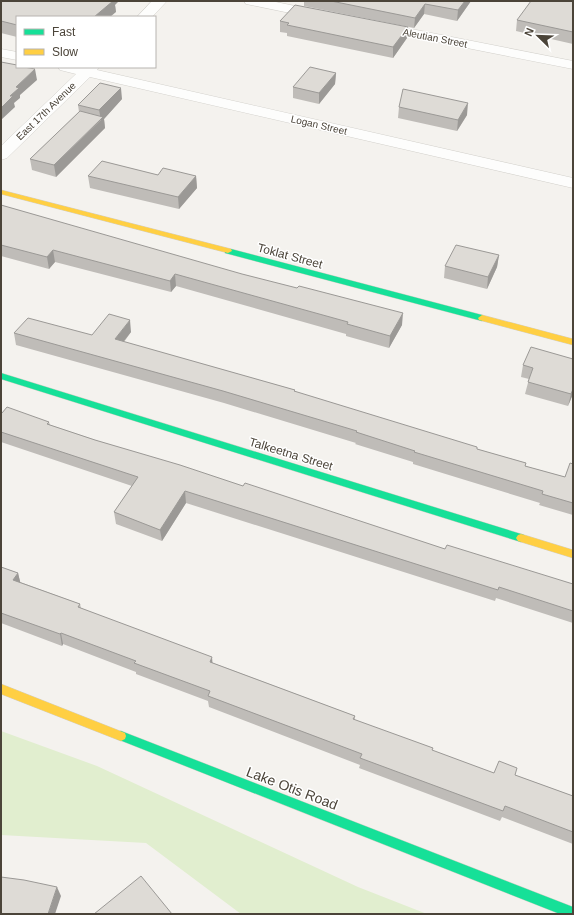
<svg xmlns="http://www.w3.org/2000/svg" width="574" height="915" font-family="Helvetica,sans-serif">
	<style>
		.green { fill: #e1eecf }
		.lines { fill: none; stroke-linecap: round; stroke-linejoin: round }
		.street-casing { stroke: #d2d0cb; stroke-width: 1 }
		.fast-casing { stroke: #d3cfc5; stroke-width: 1 }
		.slow-casing { stroke: #d3cfc5; stroke-width: 1 }
		.street { fill: #fdfdfc; fill-rule: evenodd }
		.fast { fill: #16e098; fill-rule: evenodd }
		.slow { fill: #ffcf43; fill-rule: evenodd }
		.wall { fill: #bfbcb8 }
		.shaded-wall { fill: #9b9996 }
		.building { fill: #dedbd6; stroke: #9b9996 }
		.labels { text-anchor: middle; dominant-baseline: central; stroke-width: 3; stroke-linejoin: round; paint-order: stroke }
		.far-street-label { font-size: 10px; fill: #4b4439; stroke: #fff }
		.street-label { font-size: 12px; fill: #4b4439; stroke: #fff }
		.near-street-label { font-size: 14px; fill: #4b4439; stroke: #fff }
	</style>
	<rect width="100%" height="100%" fill="#f4f2ee"/>
	<!-- green -->
	<path class="green" d="M1 731 97 766 358 887 427 914H241L146 843 1 835Z"/>
	<g class="lines">
		<!-- street casing -->
		<g class="street-casing">
			<path id="street" d="M152 1H167L152 17H137Z
				M244 1H271L324 12 326 15 324 18 319 19 251 5 246 4Z
				M381 23 573 61V69L376 30 374 27 376 24Z
				M1 49 17 52V60L1 57Z
				M58 67H99L97 70 573 178V188L90 77 7 158 1 160V146L76 74 60 70Z"/>
		</g>
		<!-- fast casing -->
		<g class="fast-casing">
			<path id="fast" d="M225 249H231L482 315 486 318 482 321 225 253Z
				M1 373 521 534 524 535 526 538 524 541 521 542 1 379Z
				M121 731 573 907V914H560L117 739 116 736 117 733Z"/>
		</g>
		<!-- slow casing -->
		<g class="slow-casing">
			<path id="slow" d="M1 190 231 249 232 251 228 253 1 194Z
				M482 315 573 339V345L479 320 478 318Z
				M521 534 573 550V558L518 541 516 538 518 535Z
				M1 684 125 733 126 736 125 739 121 741 1 694Z"/>
		</g>
		<!-- street -->
		<use href="#street" class="street"/>
		<!-- fast -->
		<use href="#fast" class="fast"/>
		<!-- slow -->
		<use href="#slow" class="slow"/>
	</g>
	<!-- wall -->
	<path class="wall" d="M1 1 115 5 116 12 17 17V37L1 33Z
		M304 1H471L457 21 424 14 414 28 304 6Z
		M573 1V44L516 31 517 20Z
		M280 21 407 38 393 58 287 36V33L280 32Z
		M336 73 335 84 319 104 293 98V87Z
		M122 99 104 119 105 128 56 177 32 170 30 159 79 112 78 105Z
		M399 107 467 115 457 131 398 118Z
		M158 175 196 176 197 188 179 209 90 188 88 176Z
		M1 205 402 325 389 348 346 336V334L176 286 171 292 55 262 49 269 1 256Z
		M499 255 497 267 487 289 444 278 445 266Z
		M131 332 124 342 295 390V392L477 449 526 463 525 466 565 477 573 464V515L539 505 540 503 413 464V462L355 444 356 443 224 403 16 345 14 333 92 335Z
		M573 359V394L568 406 525 394 529 379 521 377 523 365Z
		M1 413 49 422 50 425 95 440 445 549 573 584V623L496 598 495 601 186 503 162 541 116 524 114 512 132 486 1 442Z
		M1 567 18 573 20 582 80 604 81 608 213 663 355 716V720L433 751 494 773 515 775 573 796V844L502 817 500 821 359 768 360 765 209 707 208 701 136 674V672L63 644 62 646 1 623Z"/>
	<!-- shaded-wall -->
	<path class="shaded-wall" d="M108 1H119L115 5 116 12 110 17H94Z
		M465 1H471L457 21 458 10Z
		M425 4 424 14 414 28 415 18Z
		M408 27 407 38 393 58V47Z
		M35 69 37 80 20 95V98L14 103 15 107 1 120V108L16 87Z
		M336 73 335 84 319 104V93Z
		M121 88 122 99 104 119 105 128 56 177 54 165 101 120 99 110Z
		M468 103 467 115 457 131 458 120Z
		M196 176 197 188 179 209 178 197Z
		M53 250 55 262 49 269 47 257Z
		M499 255 497 267 487 289 488 277Z
		M175 274 176 286 171 292 170 281Z
		M403 313 402 325 389 348 390 336Z
		M130 320 131 332 116 351 115 339Z
		M573 389V394L568 406 571 394Z
		M185 491 186 503 162 541 160 530Z
		M18 573 21 585 13 580Z
		M61 633 63 644 62 646 60 634Z
		M212 657 213 669 210 662Z
		M57 887 61 896 55 914H48Z"/>
	<!-- building -->
	<path class="building" d="M1 1H113L94 17H17V25L1 21Z
		M331 1H465L458 10 425 4 415 18Z
		M531 1H573V32L517 20Z
		M295 5 408 27 393 47 287 25 289 23 280 21Z
		M1 62 17 65V67H24L35 69 16 87 19 88 10 96H13L1 108Z
		M310 67 336 73 319 93 293 87Z
		M100 83 121 88 99 110 78 105Z
		M403 89 468 103 458 120 399 107Z
		M80 111 103 117 54 165 30 159Z
		M102 161 158 175 163 168 196 176 178 197 88 176Z
		M1 205 242 274 297 288 299 286 403 313 390 336 347 324 348 322 175 274 170 281 53 250 47 257 1 245Z
		M456 245 499 255 488 277 445 266Z
		M109 314 130 320 115 339 295 390 294 391 477 447V449L526 463 525 466 565 477 570 463 573 464V503L542 494 543 491 414 452 415 451 356 432 357 431 223 391 14 333 28 318 92 335Z
		M531 347 573 359V389L571 394 528 382 533 368 523 365Z
		M7 407 49 422 47 424 95 440 180 465 243 486 245 483 445 549 447 545 573 584V611L499 587 498 590 185 491 160 530 114 512 138 477 1 432V413H2Z
		M1 567 18 573 13 580 80 604 78 607 212 657 210 662 355 716 353 719 433 748 432 750 494 773 499 761 517 768 515 775 573 796V832L505 806 503 811 360 758 362 754 208 696 210 691 134 663 136 661 61 633 60 634 1 613Z
		M141 876 172 914H94Z
		M1 877 24 880 57 887 48 914H1Z"/>
	<g class="labels">
		<!-- far-street labels -->
		<g class="far-street-label">
			<text transform="translate(435 38) rotate(11)">Aleutian Street</text>
			<text transform="translate(46 111) rotate(-44)">East 17th Avenue</text>
			<text transform="translate(319 125) rotate(13)">Logan Street</text>
		</g>
		<!-- street labels -->
		<g class="street-label">
			<text transform="translate(290 256) rotate(15)">Toklat Street</text>
			<text transform="translate(291 454) rotate(17)">Talkeetna Street</text>
		</g>
		<!-- near-street labels -->
		<g class="near-street-label">
			<text transform="translate(292 788) rotate(21)">Lake Otis Road</text>
		</g>
	</g>
	<!-- border -->
	<rect width="574" height="915" fill="none" stroke="#4b4439" stroke-width="4"/>
	<!-- legend -->
	<rect x="16" y="16" width="140" height="52" fill="#ffffff" stroke="#b7b4b0"/>
	<rect x="24" y="29" width="20" height="6" fill="#16e098" stroke="#b7b4b0"/>
	<text x="52" y="36" font-size="12" fill="#4b4439">Fast</text>
	<rect x="24" y="49" width="20" height="6" fill="#ffcf43" stroke="#b7b4b0"/>
	<text x="52" y="56" font-size="12" fill="#4b4439">Slow</text>
	<!-- north arrow -->
	<g transform="translate(538 36) rotate(293)" stroke="#ffffff" stroke-width="3" paint-order="stroke">
	<path d="M0-3L7 15L0 10L-7 15Z" fill="#4b4439"/>
	<text y="-6" font-size="11" font-weight="bold" text-anchor="middle" fill="#4b4439">N</text>
	</g>
</svg>
